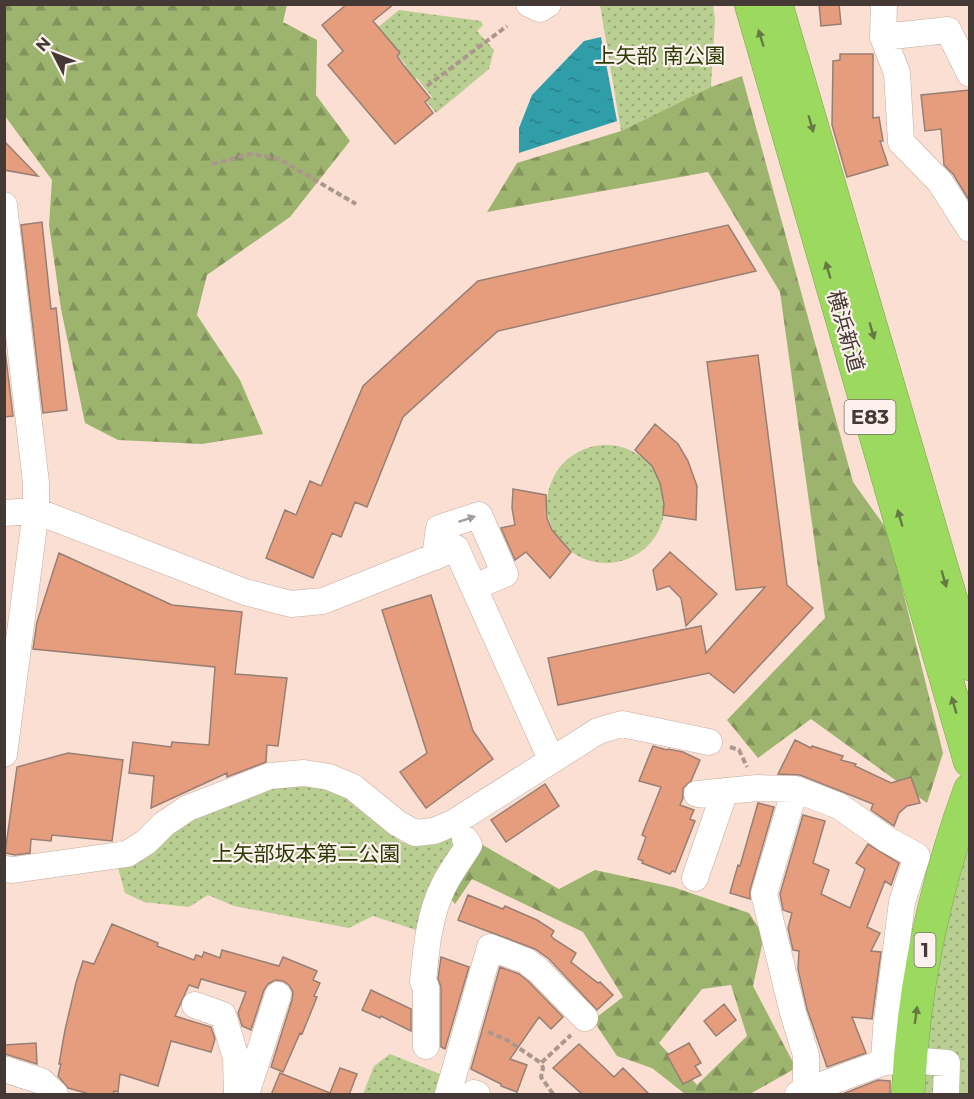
<svg xmlns="http://www.w3.org/2000/svg" width="974" height="1099" font-family="Montserrat,'Noto Sans JP',sans-serif">
	<style>
		.green { fill: url(#green-dots) }
		.forest { fill: url(#forest-firs); fill-rule: evenodd }
		.water { fill: url(#water-ripples) }
		.building { fill: #e59d7d; stroke: #987f74; stroke-width: 1.5 }
		.lines { fill: none; stroke-linecap: round; stroke-linejoin: round }
		.minor-casing { stroke: #c5ab9f; stroke-width: 27 }
		.highway-casing { stroke: #7da150; stroke-width: 34 }
		.path { stroke: #ac978e; stroke-width: 4; stroke-dasharray: 6 3; stroke-linecap: butt }
		.minor { stroke: #fff; stroke-width: 26 }
		.highway { stroke: #9bd95f; stroke-width: 33 }
		.oneway { fill: #677945 }
		.oneway2 { fill: #a29c9a }
		.labels { text-anchor: middle; dominant-baseline: central; stroke-width: 4.5; stroke-linejoin: round; paint-order: stroke }
		.shield { fill: #fcf1ec; stroke: #7b706b; stroke-width: 1.5 }
		.shield-label { font-size: 20px; font-weight: bold; fill: #443934 }
		.park-label { font-size: 21px; fill: #2c3a04; stroke: #fcf1ec }
		.street-label { font-size: 21px; fill: #443934; stroke: #fcf1ec }
	</style>
	<defs>
		<pattern id="green-dots" width="8" height="8" patternUnits="userSpaceOnUse" patternTransform="scale(1.5)"><rect width="8" height="8" fill="#b9ce91"/><path d="M2 2h.1M6 6h.1" fill="none" stroke="#98a877" stroke-width="1.8" stroke-linecap="round"/></pattern>
		<pattern id="forest-firs" width="22" height="20" patternUnits="userSpaceOnUse" patternTransform="scale(1.5)"><rect width="22" height="20" fill="#9db46f"/><path d="M5 1l3.5 6h-7zM16 11l3.5 6h-7z" fill="#82935c"/></pattern>
		<pattern id="water-ripples" width="26" height="14" patternUnits="userSpaceOnUse" patternTransform="scale(1.5)"><rect width="26" height="14" fill="#309ea9"/><path d="M2 4q2-2 4 0t4 0M15 11q2-2 4 0t4 0" fill="none" stroke="#2a828a"/></pattern>
	</defs>
	<rect width="100%" height="100%" fill="#fbdfd3"/>
	<!-- green -->
	<path class="green" d="M600 5H713L715 19 711 87 621 131Z
		M399 10 481 21 483 25 477 31 494 50 489 69 436 113 427 102 432 97 417 78 412 82 402 69 406 65 398 56 401 53 377 28Z
		M547 504a59 59 0 1 1 118 0a59 59 0 1 1-118 0Z
		M302 784 332 791 353 801 401 842 422 846 458 833 466 845 425 898 416 930 373 916 349 928 234 906 208 895 189 907 144 902 125 893 116 861 171 834 191 821 274 788Z
		M969 832V1094H923C928 1006 946 918 969 832Z
		M390 1054 440 1074 443 1094H363L374 1066Z"/>
	<!-- forest -->
	<path class="forest" d="M4 5H287L283 22 317 40 316 95 350 141 290 217 207 275 197 315 240 380 263 434 202 444 118 440 85 423 61 309 49 225 52 180 5 116Z
		M742 76 853 482 888 531 943 753 927 803 811 719 758 758 727 720 825 618 780 292 708 172 487 212 517 163 621 131 711 87Z
		M476 841 559 889 595 870 673 887 749 913 764 936 753 986 796 1068 750 1094H685L652 1068 617 1056 593 1020 623 997 583 932 472 879 455 904 449 897ZM731 985 747 1036 697 1085 659 1043 702 989Z"/>
	<!-- water -->
	<path class="water" d="M601 37 617 121 519 153V128L532 95 584 41Z"/>
	<!-- building -->
	<path class="building" d="M347 4H394L373 21 400 53 397 56 404 66 430 98 425 102 433 113 395 144 328 65 343 51 322 25Z
		M819 4H839L841 24 821 26Z
		M840 54H873V118L879 117 883 141H880L888 165 847 177 832 125 833 61 840 60Z
		M969 90V200L953 174 944 165 941 129 925 131 921 95Z
		M4 141 38 176 4 170Z
		M42 222 51 309 56 308 67 410 43 413 21 225Z
		M728 225 756 271 498 331 403 417 367 507 355 502 341 537 332 533 313 578 266 558 285 510 296 515 310 481 321 486 363 386 478 281Z
		M4 342 13 416 4 417Z
		M758 355 787 585 813 608 734 693 709 673 558 705 548 658 701 626 706 653 765 587 736 590 707 362Z
		M655 424 678 444 688 461 697 486 696 520 663 515 664 504 660 483 652 466 635 450Z
		M513 489 546 495 547 518 552 530 571 552 550 578 526 552 515 560 501 528 515 525 512 508Z
		M670 552 717 594 686 626 681 598 669 586 657 590 653 570Z
		M59 553 172 605 242 612 235 674 287 678 278 746 267 745 266 762 227 777V773L151 808 154 776 129 773 133 742 171 747 172 742 209 745 215 667 33 649 37 622Z
		M431 595 473 731 493 759 426 808 400 772 427 753 382 610Z
		M795 740 811 748 812 746 843 756 841 760 856 764 855 766 891 783 911 777 920 803 907 806 899 813 894 826 871 810 873 804 800 775 778 774Z
		M653 746 667 750 668 749 683 752 700 760 691 781 683 788V798L680 805 694 810 690 819 695 821 675 872 672 871 670 874 642 863 643 861 638 859 646 837 642 835 661 787 639 781Z
		M68 753 123 760 112 841 52 835 51 841 31 839 30 853 15 855 5 853 17 767Z
		M545 784 559 806 506 842 491 820Z
		M758 803 774 807 750 890V899L730 893 738 865 740 866Z
		M803 815 825 821 813 863 829 870 821 894 850 908 865 869 856 863 868 844 899 863 891 885 885 881 867 927 880 933 871 951 881 952 872 1019 852 1017 866 1053 827 1067 807 1009 798 969 799 951 793 950 788 928 792 913 783 910 780 894Z
		M468 895 503 909 505 906 537 920 554 931 551 936 554 939 576 953 571 962 598 983 600 982 613 995 597 1010 549 959 535 949 458 920Z
		M112 924 158 943 157 946 194 960 196 955 202 957 204 952 220 958 222 950 279 966 283 957 317 971 313 980 320 983 314 996 317 997 302 1034 300 1033 283 1072 271 1067 292 1000 293 992 289 985 283 981 275 980 268 984 264 990 251 1030 242 1026 238 1013 246 992 201 979 198 988 189 985 175 1016 211 1027 215 1039 211 1052 171 1041 158 1086 120 1074 118 1092 114 1091V1095H93L68 1088 58 1076 61 1064H59L65 1030 76 983 83 961 94 964Z
		M441 957 469 967 445 1049 441 1047V987L438 979Z
		M500 967 519 974 528 981 563 1017 551 1029 539 1017 510 1059 527 1065 517 1092 501 1086V1084L471 1069Z
		M371 990 411 1009V1031L381 1016 380 1018 362 1010Z
		M724 1004 736 1020 716 1036 704 1021Z
		M36 1043 37 1064 5 1054 4 1045Z
		M689 1043 701 1063 695 1066 701 1075 683 1084 667 1055Z
		M579 1044 614 1077 623 1068 650 1095H583L553 1068Z
		M340 1068 357 1074 349 1095H271L280 1073 330 1093Z
		M878 1080 890 1081V1095H840Z"/>
	<g class="lines">
		<!-- minor casing -->
		<g class="minor-casing">
			<path id="minor" d="M529 4 540 9 548 4
				M884 4 883 37 897 73 901 142 940 182 970 229
				M883 37 948 30 970 74
				M4 205 36 483V511L4 754
				M4 513 36 511 245 592 291 604 323 601 456 548 551 759
				M435 557 439 528 479 515 505 574 474 587
				M795 789 764 894 793 1013 806 1055V1092
				M697 794 757 788 795 789 839 806 886 839 917 856 902 902 886 1028 884 1062
				M4 869 13 870 127 854 146 842 164 824 188 808 270 776 304 773 329 777 353 787 397 823 415 833 434 831 453 823 598 731 622 724 709 742
				M695 878 725 791
				M195 1005 223 1015 236 1058 237 1094
				M426 1046V987L423 982C426 950 429 914 444 885 451 871 461 858 469 845L465 839
				M922 1061 947 1063 946 1094
				M4 1069 41 1081 55 1094
				M474 1093 477 1094
				M246 1094 278 995
				M448 1094 490 947 526 961 538 970 585 1018
				M798 1094 884 1062 900 1061"/>
		</g>
		<!-- highway casing -->
		<g class="highway-casing">
			<path id="highway" d="M751 4 970 761
				M776 4 970 664
				M908 1094C913 990 934 888 970 790"/>
		</g>
		<!-- path -->
		<path class="path" d="M427 86 507 26
			M212 164 251 154 279 159 356 204
			M730 747 739 750 747 767
			M488 1032 507 1040 541 1063
			M553 1094 541 1077 543 1068 541 1063 571 1035"/>
		<!-- minor -->
		<use href="#minor" class="minor"/>
		<!-- highway -->
		<use href="#highway" class="highway"/>
	</g>
	<!-- one-way arrows -->
	<defs><path id="oneway-solid" d="M-6-.8H1V-3.2L6.5 0L1 3.2V.8H-6Z" transform="scale(1.5)"/></defs>
	<g class="oneway">
		<use href="#oneway-solid" transform="translate(761 38) rotate(-107)"/>
		<use href="#oneway-solid" transform="translate(811 124) rotate(74)"/>
		<use href="#oneway-solid" transform="translate(828 270) rotate(-106)"/>
		<use href="#oneway-solid" transform="translate(872 331) rotate(74)"/>
		<use href="#oneway-solid" transform="translate(900 518) rotate(-106)"/>
		<use href="#oneway-solid" transform="translate(944 579) rotate(74)"/>
		<use href="#oneway-solid" transform="translate(954 705) rotate(-106)"/>
		<use href="#oneway-solid" transform="translate(916 1015) rotate(-82)"/>
	</g>
	<use class="oneway2" href="#oneway-solid" transform="translate(467 519) rotate(-18)"/>
	<g class="labels">
		<!-- shield labels -->
		<g class="shield">
			<rect x="844.5" y="400" width="51" height="34" rx="4.5"/>
			<rect x="914.5" y="933" width="21" height="34" rx="4.5"/>
		</g>
		<g class="shield-label">
			<text x="870" y="417">E83</text>
			<text x="925" y="950">1</text>
		</g>
		<!-- park labels -->
		<g class="park-label">
			<text x="660" y="55">上矢部 南公園</text>
			<text x="306" y="853">上矢部坂本第二公園</text>
		</g>
		<!-- street labels -->
		<g class="street-label">
			<text transform="translate(846 331) rotate(74)">横浜新道</text>
		</g>
	</g>
	<!-- border -->
	<rect width="974" height="1099" fill="none" stroke="#443934" stroke-width="12"/>
	<!-- north arrow -->
	<g transform="translate(54 54) rotate(312)" stroke="#fcf1ec" stroke-width="4.5" paint-order="stroke">
	<path d="M0-4.5L10 22L0 15L-10 22Z" fill="#443934"/>
	<text y="-9" font-size="16" font-weight="bold" text-anchor="middle" fill="#443934">N</text>
	</g>
</svg>
